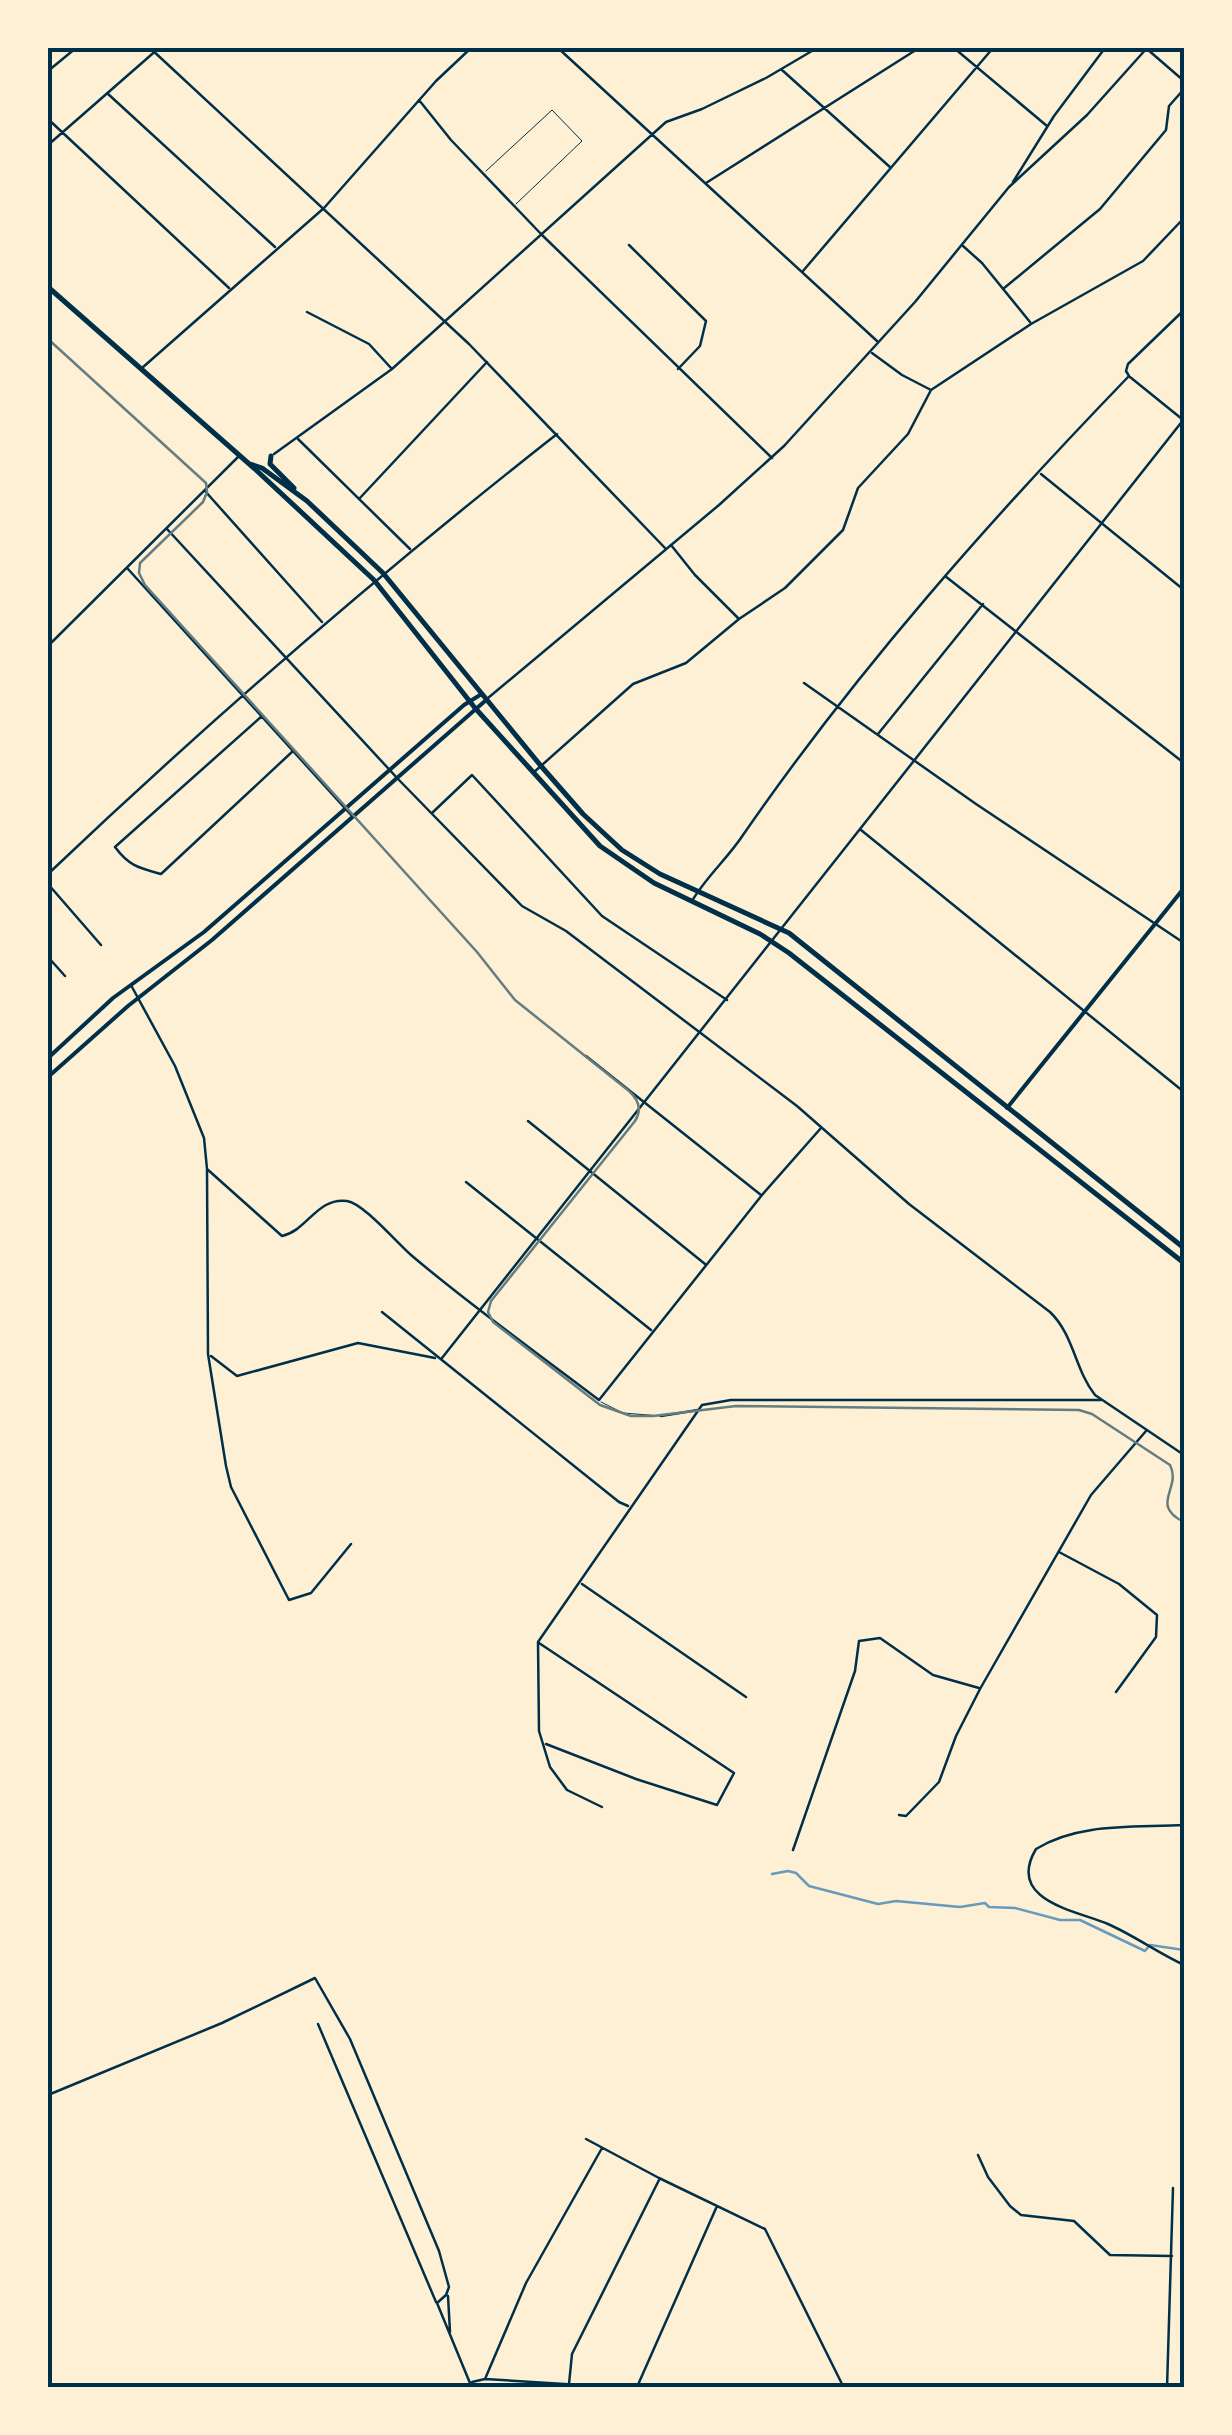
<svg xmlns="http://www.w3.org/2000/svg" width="1232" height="2435" font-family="'IBM Plex Sans',sans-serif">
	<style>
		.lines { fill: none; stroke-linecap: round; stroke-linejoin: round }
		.stream { stroke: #669bbc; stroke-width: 2.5 }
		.service { stroke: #003049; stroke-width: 1 }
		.pedestrian { stroke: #003049; stroke-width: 1 }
		.minor { stroke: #003049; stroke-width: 2.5 }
		.tertiary { stroke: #003049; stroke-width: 2.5 }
		.secondary { stroke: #003049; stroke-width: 4 }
		.primary { stroke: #003049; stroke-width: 5 }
		.tram { stroke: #657d81; stroke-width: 2.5 }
		.neatline { fill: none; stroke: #003049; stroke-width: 4 }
	</style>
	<rect width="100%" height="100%" fill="#fdf0d5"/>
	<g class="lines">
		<!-- stream -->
		<path class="stream" d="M772 1874 788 1871 796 1873 809 1886 878 1904 896 1901 960 1907 985 1903 989 1907 1015 1908 1060 1920H1080L1145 1951 1150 1945 1184 1950"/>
		<!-- service -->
		<path class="service" d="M486 171 552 110 582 141 516 204"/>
		<!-- pedestrian -->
		<path class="pedestrian" d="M601 1402 623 1413 661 1416"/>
		<!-- minor -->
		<path class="minor" d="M558 48 877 341
			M954 48 1047 126
			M1147 49 1184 81
			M782 70 891 168
			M48 71 76 48
			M107 93 275 247
			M419 100 451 140 542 235 772 458
			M48 119 229 288
			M48 145 159 48
			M706 183 919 48
			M629 245 706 321 700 346 678 369
			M963 246 982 263 1030 322
			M803 271 993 48
			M1003 289 1100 209 1166 130 1169 106 1184 89
			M307 312 369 344 391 368
			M872 353 902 375 931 390 1031 324 1143 261 1184 218
			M142 368 324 208 436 81 471 48
			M1130 377 1182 419
			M298 439 410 549
			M274 454 392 369 666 122 702 109 766 78 817 48
			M1041 474 1184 590
			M205 491 322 622
			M359 499 487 362
			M671 545 695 575 739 619
			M128 569 352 816
			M945 576 1184 763
			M804 683 976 804 1184 943
			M262 716 115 847C129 866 139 868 161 874L293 751
			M878 734 983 604
			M533 773 633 684 686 663 739 619 785 588 843 530 858 488 908 434 931 390
			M432 813 472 775 602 916 727 1000
			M861 830 1184 1092
			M48 874C211 719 380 573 557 434
			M48 884 101 945
			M692 901C706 877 728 858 743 835 857 670 990 520 1129 376L1126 371 1128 364 1184 310
			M48 957 65 976
			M132 987 175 1066 204 1138 207 1169 208 1354 226 1466 231 1487 289 1600 311 1593 351 1544
			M586 1056 761 1195
			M528 1121 705 1264
			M207 1169 282 1236C307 1231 317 1197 347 1201 363 1203 397 1243 411 1255 471 1306 536 1352 599 1400L762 1195 821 1128
			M466 1182 651 1330
			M382 1312 619 1502 628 1506
			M211 1356 237 1376 358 1343 435 1358
			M661 1416 698 1410
			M1059 1552 1119 1584 1157 1615 1156 1637 1116 1692
			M582 1584 746 1697
			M539 1643 734 1773 717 1805 636 1779 546 1744
			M602 1807 567 1790 550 1767 539 1731 538 1642 702 1405 731 1400H1101
			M899 1815 906 1816 939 1782 956 1736 980 1689 1091 1495 1146 1431
			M1184 1825C1136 1828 1079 1822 1036 1849 1005 1901 1078 1911 1108 1924 1135 1936 1158 1953 1184 1965
			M793 1850 855 1671 859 1641 880 1638 933 1675 979 1688
			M318 2024 436 2302
			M586 2139 659 2178 765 2229 844 2388
			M978 2155 988 2177 1010 2206 1021 2215 1074 2221 1110 2255 1172 2256
			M485 2379 526 2283 602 2148
			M472 2382 485 2379 629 2388
			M569 2384 572 2354 659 2180
			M637 2387 717 2206
			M632 2388H644
			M1167 2388 1173 2188"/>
		<!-- tertiary -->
		<path class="tertiary" d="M150 48 469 344 665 548
			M1013 182 1054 116 1105 48
			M167 529 398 779 522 906 566 931 797 1106 909 1204 1050 1312C1074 1335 1075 1370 1095 1395L1184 1455
			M48 646 238 457
			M488 698 719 505 784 446 915 302 1009 187 1087 115 1147 48
			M442 1358 1184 419
			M48 2095 222 2023 315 1978 350 2039 439 2251 449 2287 446 2295 437 2303 472 2388
			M448 2296 450 2332"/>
		<!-- secondary -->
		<path class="secondary" d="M48 1058 113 998 204 932 464 705 480 695
			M48 1077 128 1006 212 940 485 701
			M1007 1108 1184 888"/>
		<!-- primary -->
		<path class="primary" d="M48 287 255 469 374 580 475 708 600 846 654 883 760 934 789 953 1184 1263
			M271 456 270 464 294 488
			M250 464 262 468 307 501 383 573 541 766 583 814 622 850 660 874 789 933 1184 1248"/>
		<!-- tram -->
		<path class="tram" d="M48 339 206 483 207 492 203 502 140 563 139 573 145 585 477 952 515 1000 629 1091C639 1100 642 1110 635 1121L491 1301 488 1312 493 1322 600 1405 631 1416H653L736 1406 1079 1410 1092 1414 1170 1465C1182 1488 1149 1505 1184 1522"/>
	</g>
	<!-- border -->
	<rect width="1232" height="2435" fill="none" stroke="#fdf0d5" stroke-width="100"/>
	<rect x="50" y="50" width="1132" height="2335" class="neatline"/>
</svg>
